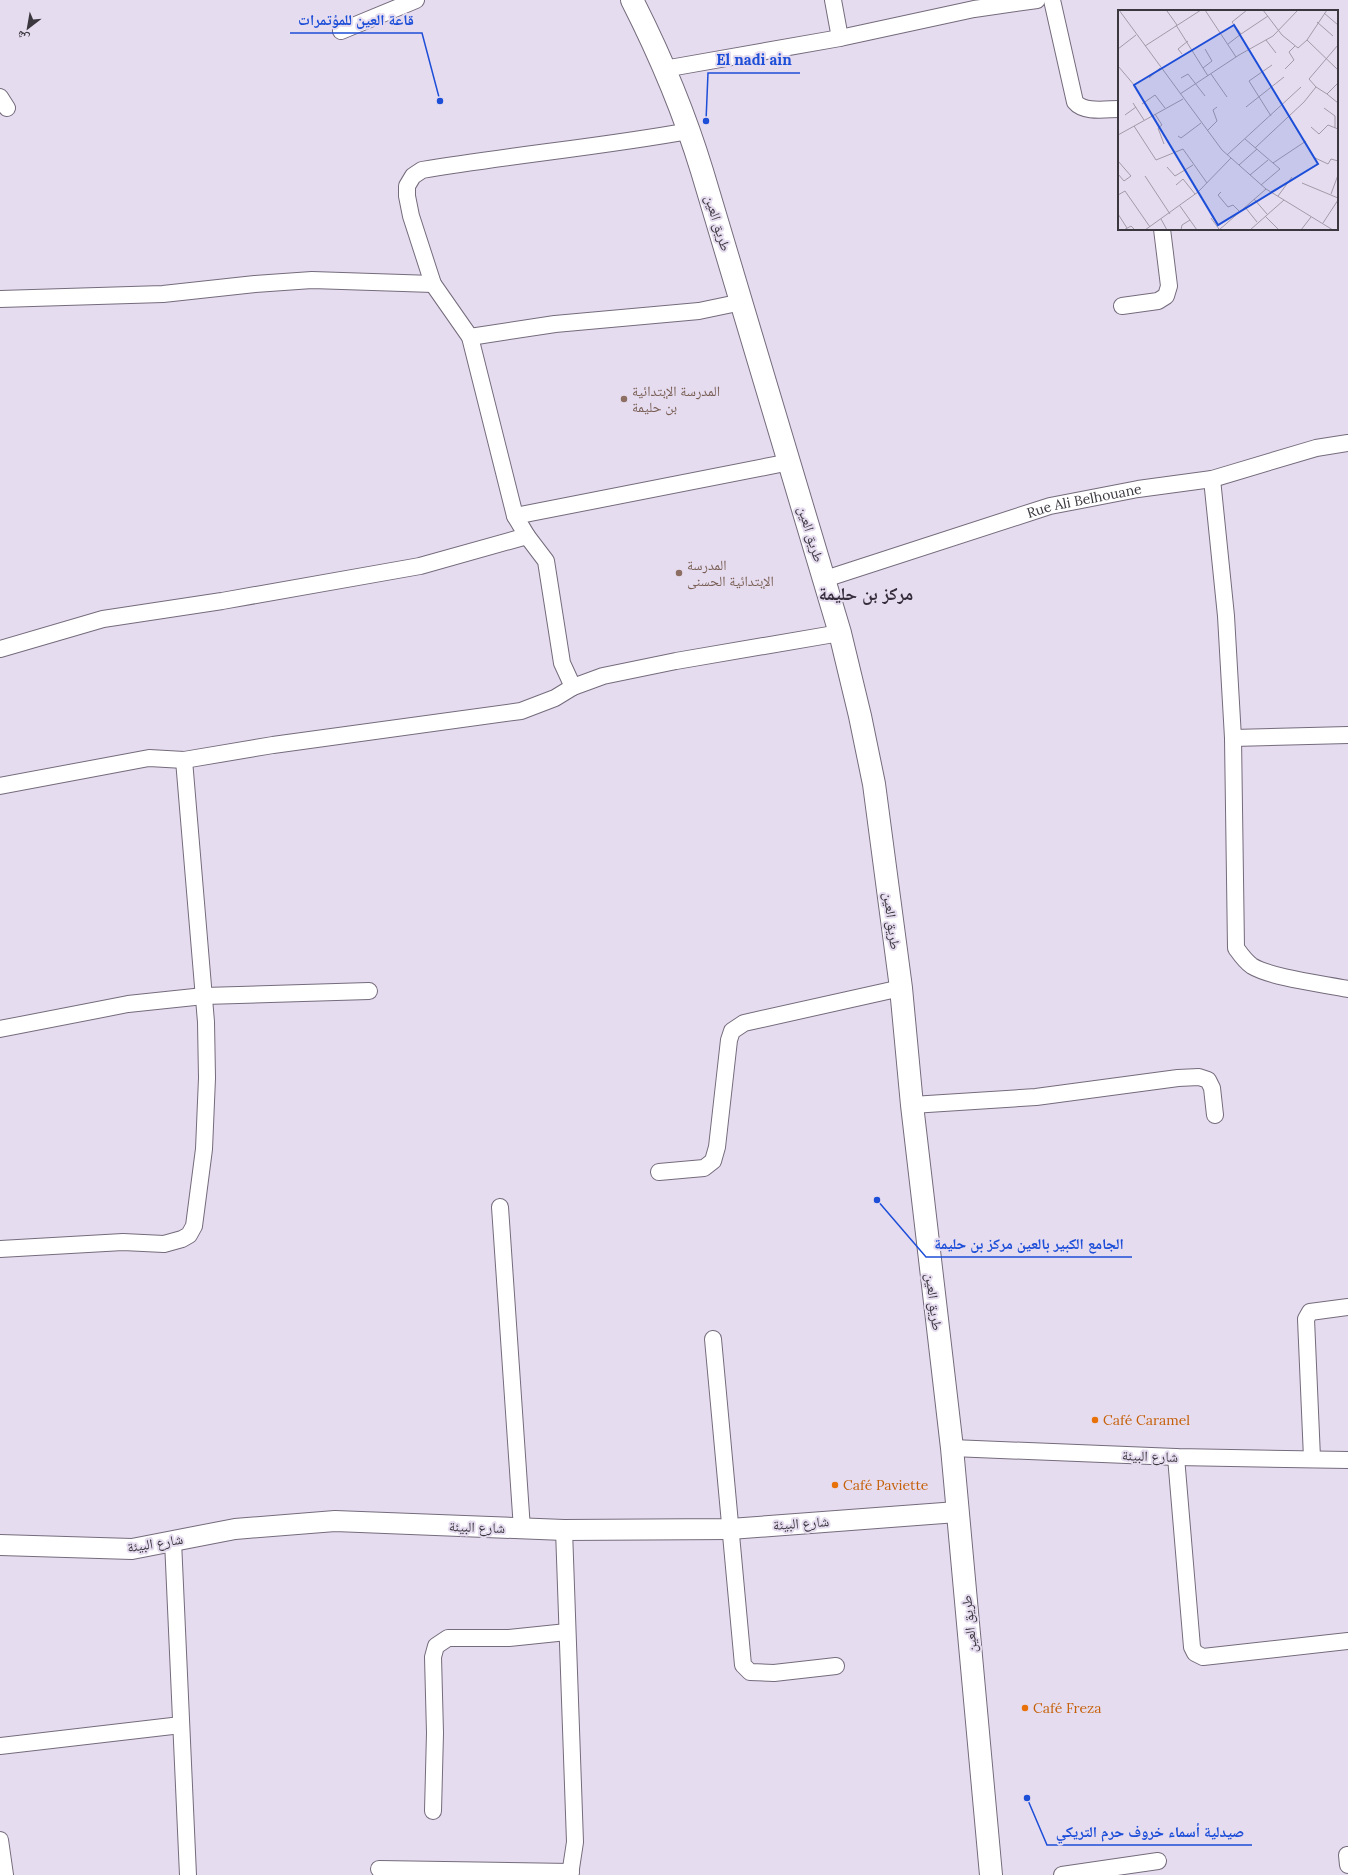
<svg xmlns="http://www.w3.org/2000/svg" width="1348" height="1875" font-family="Lora,'Noto Naskh Arabic',serif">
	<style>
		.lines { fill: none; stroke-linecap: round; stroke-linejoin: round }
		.minor-casing { stroke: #746b7c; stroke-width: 18 }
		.tertiary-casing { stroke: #746b7c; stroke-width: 22 }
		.secondary-casing { stroke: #746b7c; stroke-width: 24 }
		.minor { stroke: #fff; stroke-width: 16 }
		.tertiary { stroke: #fff; stroke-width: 20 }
		.secondary { stroke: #fff; stroke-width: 22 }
		.education-dot { fill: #8d6e63; stroke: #e6dcef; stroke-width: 1.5 }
		.food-dot { fill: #e8710a; stroke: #e6dcef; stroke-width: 1.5 }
		.labels { text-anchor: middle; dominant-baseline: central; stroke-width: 4; stroke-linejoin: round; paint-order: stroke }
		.street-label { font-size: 14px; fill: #3b373f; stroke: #e6dcef }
		.education-label { font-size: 14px; fill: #785e54; stroke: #e6dcef; text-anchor: start }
		.food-label { font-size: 14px; fill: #c56008; stroke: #e6dcef; text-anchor: start }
		.district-label { font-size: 18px; font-weight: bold; fill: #352d3b; stroke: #e6dcef }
		.inset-road { fill: none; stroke: #a29aa9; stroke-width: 1 }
		.view { fill: #1d4ed8; fill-opacity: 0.15; stroke: #1d4ed8; stroke-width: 2 }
		.inset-edge { fill: none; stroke: #3b373f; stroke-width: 2 }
		.leader { fill: none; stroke: #1d4ed8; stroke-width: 1.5 }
		.callout-dot { fill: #1d4ed8; stroke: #e6dcef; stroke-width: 1.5 }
		.callout-label { font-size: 15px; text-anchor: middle; font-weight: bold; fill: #1d4ed8; stroke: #e6dcef; stroke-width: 4; stroke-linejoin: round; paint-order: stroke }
	</style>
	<rect width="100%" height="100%" fill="#e6dcef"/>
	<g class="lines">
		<!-- minor casing -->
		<g class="minor-casing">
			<g id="minor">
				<path d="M833 0 840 38"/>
				<path d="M1052 0 1075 102C1084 113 1106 109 1119 109"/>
				<path d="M341 31 416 0"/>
				<path d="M664 69 840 38 974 9 1037 0"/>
				<path d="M0 97 7 108"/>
				<path d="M0 299 163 294 255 284 312 280 433 284"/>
				<path d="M1122 306 1158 301 1166 296 1169 286 1162 229"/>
				<path d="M470 337 555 324 699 311 742 302"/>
				<path d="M1212 479 1226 616 1233 738 1236 948C1241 955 1245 961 1252 966 1272 978 1324 984 1348 989"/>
				<path d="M515 516 790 462"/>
				<path id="s1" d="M825 579 1050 506 1138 489 1212 479 1316 448 1348 443"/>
				<path d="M0 649 103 619 222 601 420 566 527 536"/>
				<path d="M573 687 562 663 546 561 527 536 515 516 470 337 433 284 411 216 407 196V186L413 176 422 170C511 155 601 147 689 131"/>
				<path d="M1233 738 1348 735"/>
				<path d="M0 786 149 758 184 760 273 745 521 711 555 698 573 687 603 676 676 661 840 633"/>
				<path d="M0 1029 128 1004 204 996 369 991"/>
				<path d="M912 1105 1036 1097 1178 1078 1199 1077 1208 1080 1212 1088 1215 1115"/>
				<path d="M659 1172 704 1168 713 1161 717 1147 729 1040 732 1031 744 1023 901 988"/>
				<path d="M500 1207 522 1529"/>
				<path d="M0 1249 123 1242 164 1244 182 1239 189 1235 194 1226 204 1149 207 1078 206 1022 184 760"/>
				<path d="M713 1339 743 1665 750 1672 774 1673 836 1666"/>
				<path d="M952 1448 1176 1457 1348 1460"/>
				<path d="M1176 1457 1192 1647 1195 1653 1203 1657 1348 1641"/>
				<path d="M1312 1458 1306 1319 1310 1312 1348 1307"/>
				<path d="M564 1530 575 1842 570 1875"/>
				<path d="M173 1541 188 1875"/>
				<path d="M0 1746 181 1725"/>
				<path d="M433 1811 435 1733 433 1657 436 1646 448 1638H509L567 1632"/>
				<path d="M0 1840 5 1875"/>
				<path d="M1347 1855 1348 1865"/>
				<path d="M379 1869 571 1872"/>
				<path d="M1062 1875 1158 1861"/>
			</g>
		</g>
		<!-- tertiary casing -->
		<g class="tertiary-casing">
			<path id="tertiary" d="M0 1545 132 1549 235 1529 335 1521 564 1530 730 1529 957 1512"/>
		</g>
		<!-- secondary casing -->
		<g class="secondary-casing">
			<path id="secondary" d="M632 0C660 55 684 112 702 171L840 633 860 716 874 784 901 988 912 1105 952 1448 991 1875"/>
		</g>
		<!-- minor -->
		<use href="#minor" class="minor"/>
		<!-- tertiary -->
		<use href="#tertiary" class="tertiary"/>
		<!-- secondary -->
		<use href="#secondary" class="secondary"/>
	</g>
	<!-- markers -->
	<g class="education-dot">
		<circle cx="624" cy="399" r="4"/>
		<circle cx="679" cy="573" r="4"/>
	</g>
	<g class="food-dot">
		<circle cx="1095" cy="1420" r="4"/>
		<circle cx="835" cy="1485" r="4"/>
		<circle cx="1025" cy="1708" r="4"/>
	</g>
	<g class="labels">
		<!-- street labels -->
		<g class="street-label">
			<text transform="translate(718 223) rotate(73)">طريق العين</text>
			<text stroke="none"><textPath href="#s1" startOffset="271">Rue Ali Belhouane</textPath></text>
			<text transform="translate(811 534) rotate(73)">طريق العين</text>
			<text transform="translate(892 921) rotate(83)">طريق العين</text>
			<text transform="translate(934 1302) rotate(83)">طريق العين</text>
			<text transform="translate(1150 1456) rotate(2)">شارع البيئة</text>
			<text transform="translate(801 1523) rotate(-4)">شارع البيئة</text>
			<text transform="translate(477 1527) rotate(2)">شارع البيئة</text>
			<text transform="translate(155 1543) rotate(-9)">شارع البيئة</text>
			<text transform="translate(969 1624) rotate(-96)">طريق العين</text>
		</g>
		<!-- education labels -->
		<g class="education-label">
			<text x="632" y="391">المدرسة الإبتدائية<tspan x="632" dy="16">بن حليمة</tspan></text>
			<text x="687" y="565">المدرسة<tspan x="687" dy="16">الإبتدائية الحسنى</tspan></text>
		</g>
		<!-- food labels -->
		<g class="food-label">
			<text x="1103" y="1420">Café Caramel</text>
			<text x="843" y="1485">Café Paviette</text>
			<text x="1033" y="1708">Café Freza</text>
		</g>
		<!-- district labels -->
		<g class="district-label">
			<text x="866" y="593">مركز بن حليمة</text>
		</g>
	</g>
	<!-- overview -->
	<g transform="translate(1118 10)">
		<rect width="220" height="220" fill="#e6dcef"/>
		<path class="inset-road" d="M1 0 104 140 148 179 215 220M87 0 118 47M129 0 114 12 123 24 150 6M145 0 164 25 180 38 189 30 209 0M49 1 59 15M206 3 220 15M199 12 215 26M58 15 90 66M148 30 158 43M189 30 220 60M110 34 123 24M27 36 83 0M0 39 18 25M74 40 88 32M64 44 60 39 70 31M0 56 17 76M85 58 94 51 87 39M167 59 176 50 171 42 177 36M93 64 109 87M31 68 42 58M63 68 70 64 87 86M198 77 191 69 220 35M62 84 121 45 155 26 180 0M209 84 220 93M15 93 26 110M24 94 37 85 47 98M128 97 166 67M206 98 217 106V118M37 104 44 115 40 118 46 134M7 105 18 97M153 106 131 71 154 55M16 116 38 150 65 139 89 173M193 117 201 124 210 115 220 119M89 121 99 111 95 100 99 97M0 125 65 89M60 126 63 128 83 113M127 129 162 159 143 175M137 138 186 92 198 77 209 84 220 73M109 145 183 77M195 147 210 154 213 149 220 151M0 151 13 166 6 171 0 164M155 153 188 131M121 155 139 139M49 157 57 166 75 155M132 165 150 150M27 166 52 204M184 173 220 188M58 175 65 169 77 184M103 182 100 185 110 197 115 195 122 202M213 184 220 165M0 185 7 181 32 217M160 186 174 167M136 189 149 204M62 196 79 220M127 197 139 212M0 204 9 218M147 206 161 220M93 208 101 219M43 209 49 220M205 213 220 190M6 220 13 216 17 220M27 220 80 182 113 148M63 220 64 215 72 210M101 220 148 179M132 220 166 190M183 220 193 207"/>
		<path class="view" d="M116 15 200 154 100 215 16 75Z"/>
		<rect width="220" height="220" class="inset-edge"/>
	</g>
	<!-- callouts -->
	<path class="leader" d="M440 101L422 33H290M706 121L708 73H800M877 1200L926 1257H1132M1027 1798L1047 1845H1252"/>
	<g class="callout-dot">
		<circle cx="440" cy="101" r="4"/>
		<circle cx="706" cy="121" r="4"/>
		<circle cx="877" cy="1200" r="4"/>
		<circle cx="1027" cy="1798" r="4"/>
	</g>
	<g class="callout-label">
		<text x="356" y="25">قاعة العين للمؤتمرات</text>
		<text x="754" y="65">El nadi ain</text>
		<text x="1029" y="1249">الجامع الكبير بالعين مركز بن حليمة</text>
		<text x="1150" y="1837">صيدلية أسماء خروف حرم التريكي</text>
	</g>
	<!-- north arrow -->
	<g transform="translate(28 28) rotate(211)" stroke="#e6dcef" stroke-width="3" paint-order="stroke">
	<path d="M0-3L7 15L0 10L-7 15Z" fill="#3b373f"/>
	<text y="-6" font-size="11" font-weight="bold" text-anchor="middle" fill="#3b373f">ش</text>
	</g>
</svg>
